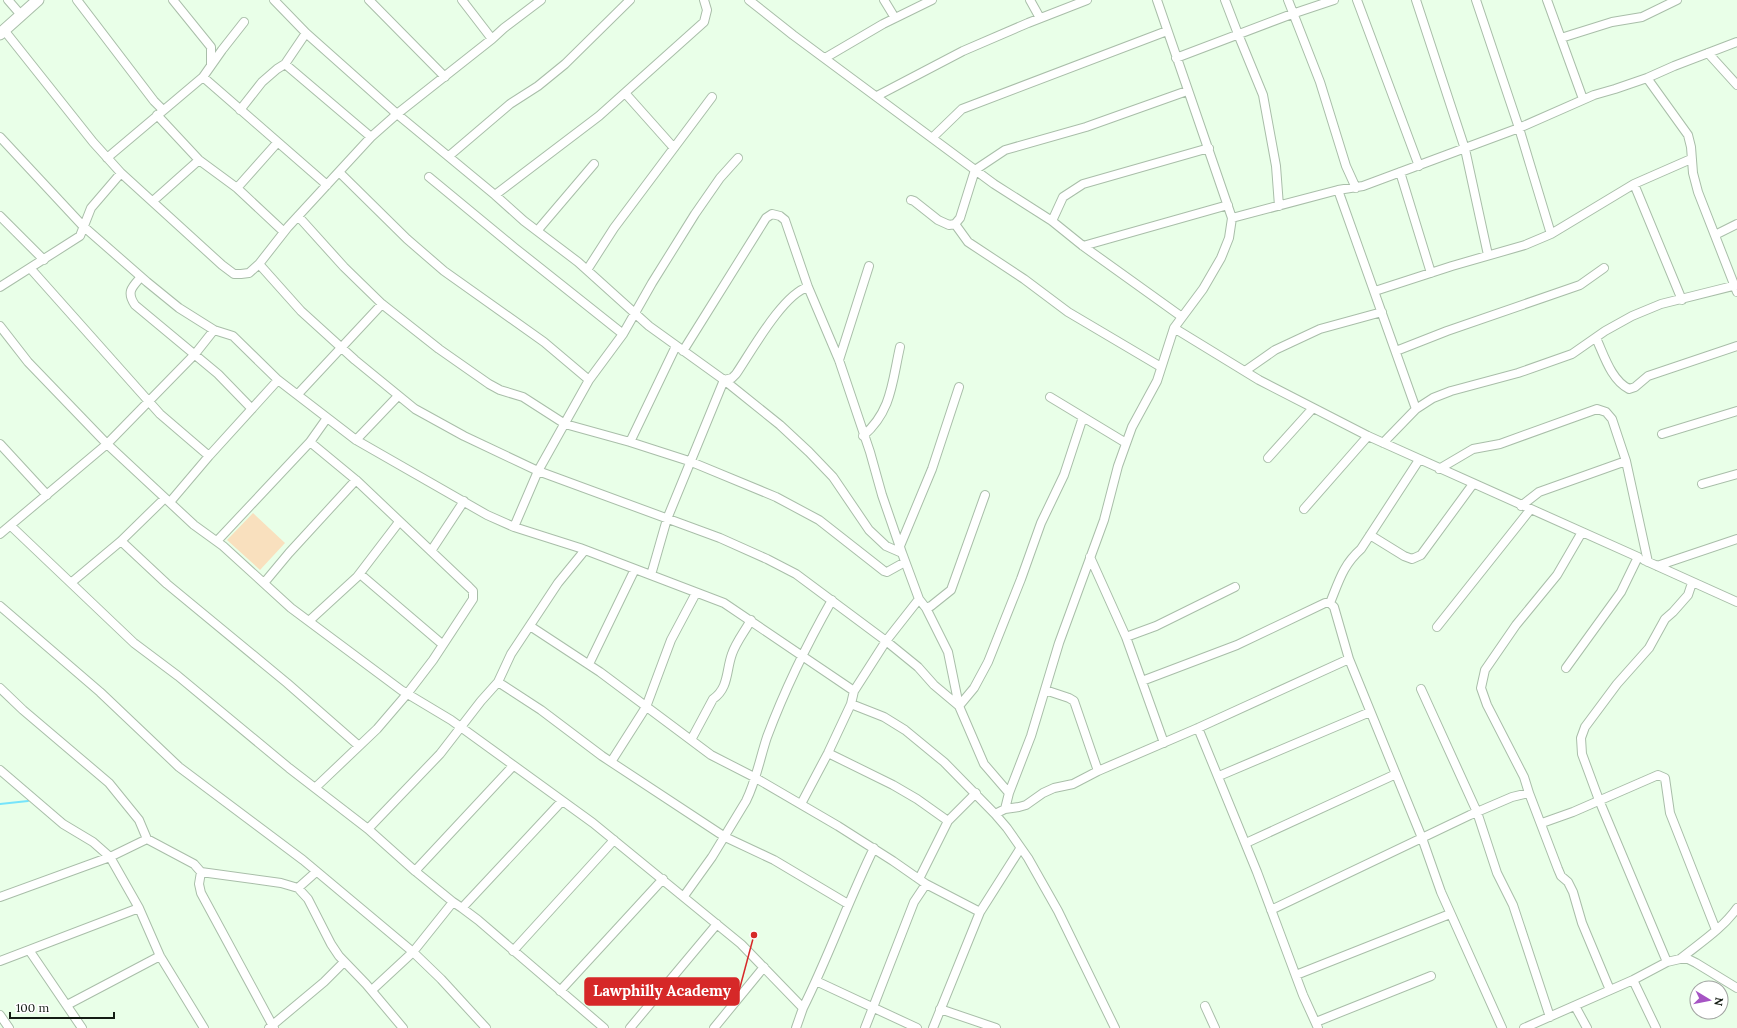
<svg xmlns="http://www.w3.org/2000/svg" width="1737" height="1028" font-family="Lora,serif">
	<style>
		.grass { fill: #f9e0be }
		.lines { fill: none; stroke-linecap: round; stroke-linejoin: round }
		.stream { stroke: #76e4fb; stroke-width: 2 }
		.street-casing { stroke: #a9bea9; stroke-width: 10 }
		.secondary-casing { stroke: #a9bea9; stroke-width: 13 }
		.street { stroke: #fff; stroke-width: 8 }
		.secondary { stroke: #fff; stroke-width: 11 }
		.leader { fill: none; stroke: #d62828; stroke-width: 1.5 }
		.callout-dot { fill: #d62828; stroke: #fff; stroke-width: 1.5 }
		.callout { fill: #d62828; stroke: #d62828; stroke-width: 1.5 }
		.callout-label { font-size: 15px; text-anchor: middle; font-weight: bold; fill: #fff }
	</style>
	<rect width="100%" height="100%" fill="#e9ffe8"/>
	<!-- grass -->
	<path class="grass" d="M253 513 285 543 260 570 227 540Z"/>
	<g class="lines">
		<!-- stream -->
		<path class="stream" d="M0 804 28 801"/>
		<!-- street casing -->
		<g class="street-casing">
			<path id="street" d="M8 0 21 15
				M77 0 154 101 163 110
				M173 0 211 47V65
				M274 0 306 33 397 114 495 195 524 221 578 262 649 326 724 380 780 425 809 452 833 477 869 530 886 546 902 553 919 599 926 608 948 652 959 706 984 764 1009 793
				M369 0 445 77
				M462 0 492 39
				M749 0 793 35 994 184 1052 221 1083 246 1182 317
				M884 0 895 18
				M1030 0 1040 18
				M1157 0 1232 218
				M1225 0 1238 34 1263 95 1276 166 1279 206
				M1288 0 1320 82 1346 166 1356 188
				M1357 0 1419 166
				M1416 0 1465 149 1488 255
				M1547 0 1583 99
				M4 30 93 142 121 173 222 265 234 274H241L249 273 259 264 288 227 371 137 397 114 492 39 504 28 541 0
				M1561 38 1612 22 1642 17 1677 0
				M1708 53 1737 85
				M825 58 883 24 932 0
				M1176 58 1292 14 1334 0
				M285 64 371 137
				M203 77 327 185
				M1647 78 1688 135 1691 147 1693 173 1698 192 1737 292
				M625 93 674 148
				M877 96 963 51 1028 23 1087 0
				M240 110 262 82 277 69 285 64 306 33
				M157 115 199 160 237 188 284 232
				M0 137 83 226 147 282 179 308 214 330 233 336 278 380 356 440 487 515 514 527 580 548 724 603 854 691
				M932 138 962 109 1167 31
				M449 156 510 104 538 86 565 64 630 0
				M107 158 203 77 222 50 244 22
				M339 172 407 239 444 271 544 342 589 380
				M1400 172 1431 273
				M429 177 515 248 623 334
				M1634 184 1682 300
				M237 188 277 143
				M1338 190 1416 409
				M495 195 599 116 704 22 707 10 704 0
				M911 200 914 201 938 220 949 225 955 224 960 218 975 170 1005 150 1086 127 1187 91
				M153 201 199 160
				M0 216 44 260
				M298 216 344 267 382 304 439 349 489 384 500 390 523 397 565 424 630 442 689 461 776 497 819 520 884 571 887 572 905 562
				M1052 221 1063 197 1083 184 1209 148
				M955 224 968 242 1024 279 1068 312 1161 367
				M537 231 594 164
				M1551 234 1634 184 1691 159
				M1715 235 1737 224
				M1083 246 1228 205
				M259 264 301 311 355 360 415 409 464 436 538 471 720 538 767 559 796 574 886 641 918 667 934 685 959 706 974 688 988 662 1021 579 1041 523 1064 475 1083 417
				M30 268 160 414 209 456
				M587 270 614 228 712 97
				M141 277C132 287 126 292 135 305L218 374 252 409
				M0 287 80 236 91 208 121 173
				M1375 291 1452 266 1525 245 1551 234 1519 128 1476 0
				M0 326 28 362 107 444 194 525 223 546 291 608 401 690 451 720 593 823 741 944 803 1008 796 1028
				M1174 328 1259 380 1368 436 1638 557 1621 592 1566 668
				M1596 338C1604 355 1611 380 1629 389L1635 387 1648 376 1737 346
				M683 351 766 218 772 214 780 216 785 220 808 287 839 360 870 452 882 495 902 553
				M1396 351 1447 331 1580 285 1604 268
				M839 360 869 266
				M1245 371 1275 350 1320 329 1382 312
				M298 394 382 304
				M1050 397 1126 443
				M1662 434 1737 411
				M863 436C892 411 892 382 900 347
				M356 440 398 396
				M310 442 356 480 469 587 473 591V599L433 660 407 694 377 729 315 788
				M630 442 676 346
				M1383 443 1416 409 1433 398 1451 391 1518 373 1572 354 1605 331 1632 316 1661 304 1737 285
				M0 444 47 495
				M1268 458 1313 408
				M1439 469 1473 449 1500 444 1597 409 1606 412 1612 419 1626 461 1648 562
				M1702 484 1737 474
				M170 502 209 456 278 380
				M1521 506 1539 492 1626 461
				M1304 509 1368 436
				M11 526 134 643 178 676 289 768 368 829 415 871 453 902 462 908 478 920 604 1028
				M514 527 538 471 589 380 623 334 652 283 695 214 720 178 738 158
				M0 534 107 444 195 354 214 330
				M1370 535 1404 556 1412 559 1421 555 1473 484
				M121 541 167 584 287 683 359 746
				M217 541 310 442 327 418
				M900 546 932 469 959 387
				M431 551 464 501
				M1090 557 1126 637 1164 743
				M1644 560 1737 602
				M1657 566 1737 539
				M360 574 442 644
				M651 575 667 519 724 380 732 378 736 374C751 352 783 294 808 287
				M72 582 121 541 165 498
				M264 583 289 553 356 480
				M1330 603C1339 581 1343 565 1361 549L1419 460
				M0 606 100 692 179 767 303 860 413 952 441 979 486 1028
				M926 608 931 606 951 590 985 495
				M309 621 357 577 399 522
				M530 626 600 672 711 755 754 777 838 826 893 861 926 884 980 912
				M1437 627 1530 510
				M1126 637 1156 626 1235 587
				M589 664 635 569
				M1142 681 1237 645 1325 603H1330L1334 607 1349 659 1422 838 1441 892 1502 1028
				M498 682 541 710 602 756 725 837 774 860 848 904
				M0 688 23 710 109 783 139 820 147 839
				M1421 689 1477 812 1497 873 1513 905 1550 1017
				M1045 690 1069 698 1074 701 1098 771
				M851 704 884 717 905 730 944 762 995 814 1007 828 1028 858 1058 911 1115 1028
				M1198 728 1257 872 1303 995 1318 1028
				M691 740 713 699C729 688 726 670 732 654 736 642 745 631 751 620
				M828 753 893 785 917 799 948 821 919 879
				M611 762 646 707 671 640 696 593
				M0 770 63 824 93 842 110 857 139 908 160 956 204 1028
				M1219 776 1370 712
				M1529 793 1524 777 1487 705 1481 688 1485 670 1516 625 1557 575 1582 532
				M801 804 828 753 851 704 854 691 886 641 919 599
				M1005 809 1019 807 1026 805 1043 793 1054 788 1073 784 1098 771 1198 728 1349 659
				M995 814 1005 809 1009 793 1031 736 1059 643 1104 520 1118 466 1132 427 1157 381 1174 328 1203 289 1221 258 1229 238 1232 218 1338 190 1363 186 1519 128 1594 95 1615 89 1647 78 1674 66 1737 42
				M948 821 976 793
				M1542 823 1573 812 1658 775 1665 778 1670 813 1716 930
				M368 829 440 754 481 701 498 682 511 654 558 583 585 550
				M1246 843 1396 774
				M415 871 513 766
				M201 872 199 884 201 893 274 1028
				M298 888 308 899 331 944 339 956 366 984 403 1028
				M684 896 712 857 746 801C756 781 760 758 767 737 785 689 807 644 832 600
				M0 897 110 857 147 839 194 864 201 872 281 883 298 888 316 872
				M462 908 562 801
				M1271 910 1470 815 1512 797 1529 793 1558 869 1561 876 1568 882 1573 892 1582 923 1610 990
				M29 950 82 1028
				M513 951 614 840
				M1680 959C1700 943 1723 928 1737 908
				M0 961 139 908
				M1667 962 1599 800 1582 754 1581 738 1585 727 1617 684 1649 648 1665 619 1673 612 1688 595 1692 583
				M1296 975 1450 914
				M1633 980 1656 1028
				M816 981 917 1028
				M372 990 413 952 453 902
				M560 991 663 879
				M67 1005 160 956
				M1205 1006 1215 1028
				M1575 1006 1587 1028
				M803 1008C829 956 848 901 874 848
				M940 1009 996 1028
				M0 1015 9 1028
				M1316 1022 1431 976
				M269 1028 324 982 344 962
				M630 1028 717 924
				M714 1028 764 967
				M865 1028 914 902 926 884
				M933 1028 980 912 1020 849
				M1524 1028 1633 980 1667 962 1680 959H1688L1696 963 1737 988"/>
		</g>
		<!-- secondary casing -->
		<g class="secondary-casing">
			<path id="secondary" d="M0 34 38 0"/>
		</g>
		<!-- street -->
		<use href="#street" class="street"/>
		<!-- secondary -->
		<use href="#secondary" class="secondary"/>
	</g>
	<!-- callouts -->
	<path class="leader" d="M754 935L739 991"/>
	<circle class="callout-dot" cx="754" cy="935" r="4"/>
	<rect class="callout" x="585" y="978" width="154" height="27" rx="4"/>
	<g class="callout-label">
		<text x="662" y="996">Lawphilly Academy</text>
	</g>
	<!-- north arrow -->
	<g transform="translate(1709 1000) rotate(100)"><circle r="19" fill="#ffffff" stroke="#a1a4a1"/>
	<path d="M0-3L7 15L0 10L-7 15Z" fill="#a654c4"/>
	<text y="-6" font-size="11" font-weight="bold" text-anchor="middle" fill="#141c14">N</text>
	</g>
	<!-- scale -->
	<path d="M10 1012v6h104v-6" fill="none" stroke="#141c14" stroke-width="2"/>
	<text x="16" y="1012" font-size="12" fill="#141c14" stroke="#ffffff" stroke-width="3" paint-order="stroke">100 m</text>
</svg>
